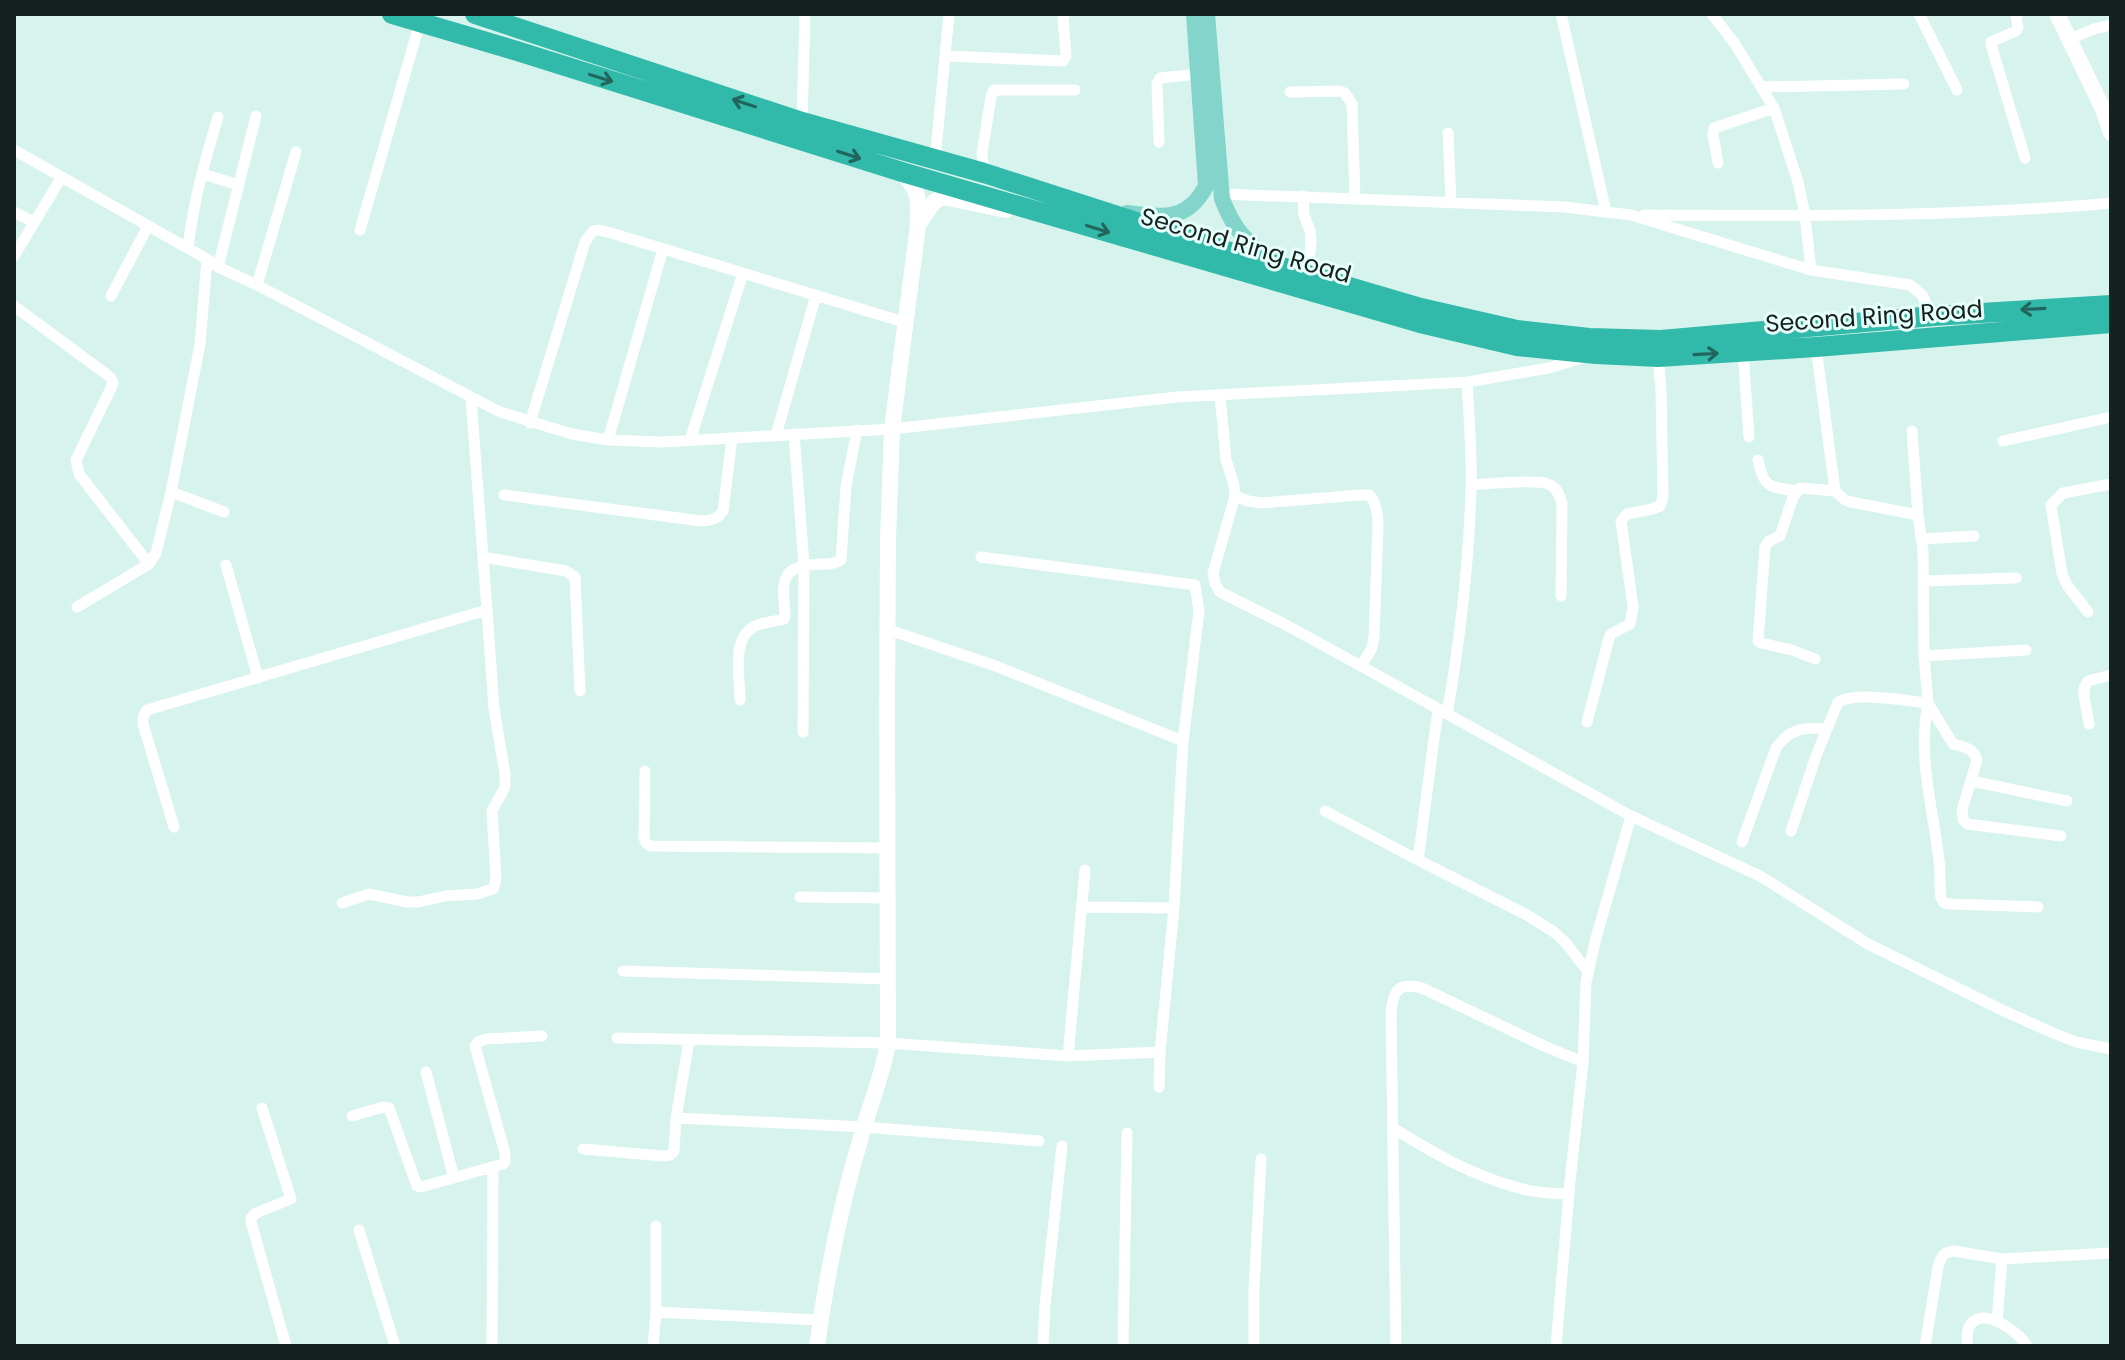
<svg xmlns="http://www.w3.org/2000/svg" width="2125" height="1360" font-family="Poppins,sans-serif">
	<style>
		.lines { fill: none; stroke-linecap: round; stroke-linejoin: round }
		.street { stroke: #fff; stroke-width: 11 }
		.secondary { stroke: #fff; stroke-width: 16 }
		.primary { stroke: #83d5cb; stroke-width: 16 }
		.highway { stroke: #31b9a9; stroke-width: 20 }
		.oneway { stroke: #22655d }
		.labels { text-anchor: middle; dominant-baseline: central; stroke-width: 6; stroke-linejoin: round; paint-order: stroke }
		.street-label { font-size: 24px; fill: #16211f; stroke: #e7fffa }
	</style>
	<rect width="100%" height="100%" fill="#d6f3ed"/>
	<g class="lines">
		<!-- street -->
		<path class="street" d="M1561 14 1606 212
			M1712 14 1735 44 1774 108 1798 182 1805 216 1811 270
			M1919 14 1957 90
			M2018 14 2016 17 2018 27 2016 31 1991 42V45L2025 158
			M2070 39 2094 29 2111 25
			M945 56 1063 61 1066 56 1063 18 1065 14
			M1762 87 1904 84
			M1290 92 1340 91 1345 93 1352 104 1355 199
			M802 122 805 14
			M1448 133 1451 203
			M1159 142 1157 84 1160 78 1199 74
			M14 150 207 259 218 267 257 285 500 412 572 434 608 440 663 442 892 429 1177 397 1467 382 1549 368 1582 358
			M935 160 949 14
			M1718 163 1713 135 1714 128 1774 108
			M984 173 982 153 991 97 994 90H1075
			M202 174 239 185
			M1221 194 1564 207 1631 215 1811 270 1910 285 1922 295 1933 316
			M1303 196 1304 215 1310 231 1311 241 1308 274
			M14 212 34 222
			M1644 215C1800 216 1956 217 2111 203
			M360 230 420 22
			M188 248C193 203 205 160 218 117
			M14 256 61 178
			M218 267 256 116
			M257 285 296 152
			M111 296 148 226
			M14 306 110 377 113 382 111 388 76 460 79 474 149 564
			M1816 347 1835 491 1845 500 1851 502 1918 515 1923 550 1924 656 1928 703 1953 744C1964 747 1974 748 1977 760L1962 810 1963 819 1967 824 2061 836
			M1743 352 1749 437
			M1220 395 1226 460 1234 485 1235 496 1213 573 1215 583 1220 592 1286 625 1361 666 1631 816 1760 876 1868 944 2002 1010 2053 1033 2076 1042 2111 1049
			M530 423 585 242 593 231 599 230 611 233 907 323
			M1912 431 1918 515
			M794 434 804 565 803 732
			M776 435 816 295
			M608 440 663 249
			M690 440 743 273
			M2003 441 2111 417
			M1758 460C1764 489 1769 486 1796 491
			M1471 485C1485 484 1536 479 1548 484 1557 487 1560 496 1562 504L1561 596
			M171 492 224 512
			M504 495 701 521C711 520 717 520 723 511L732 438
			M1235 496 1248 501 1262 503 1360 495H1369C1377 503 1378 515 1378 526L1374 637 1372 648 1361 666
			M1921 539 1974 536
			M483 557 566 571 575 577 580 691
			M981 557 1195 585 1199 611 1183 741 1174 908 1160 1052 1159 1087
			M226 565 258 678
			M1923 581 2016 578
			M77 607 149 564 156 553 171 492 200 344 207 259
			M2088 612 2067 585 2062 574 2051 505 2063 493 2111 484
			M889 630 993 665 1183 741
			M1924 656 2026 650
			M1815 659 1792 650 1761 643 1758 641 1765 547 1769 541 1780 536 1793 497 1800 488 1835 491
			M740 700C740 678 731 640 753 627 761 622 774 622 784 619L785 615C782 578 780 566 822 564 830 564 834 564 841 560L846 486 857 430
			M1438 709 1418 860 1527 915 1554 932 1566 943 1588 972
			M1447 714C1460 640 1469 563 1471 487 1472 453 1469 417 1467 382
			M1587 722 1609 638 1611 634 1630 624 1633 607 1621 521 1627 514 1652 509 1660 506 1663 497 1661 391 1658 357
			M2089 724 2084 696V688L2088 681 2111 675
			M645 771 644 838 646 843 651 846 888 848
			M1972 781 2067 801
			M1325 811 1418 860
			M174 827 143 724V717L147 710 487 610 471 399
			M1791 831 1816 756 1838 702C1857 691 1905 701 1928 703 1917 756 1933 808 1939 860 1941 873 1939 886 1941 898L1944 903 1951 904 2038 907
			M1742 842 1776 748C1790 728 1805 727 1827 729
			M800 897 888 898
			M342 903 369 894 407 902H418L445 896 477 894 493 889 496 879 492 811 505 787V774L494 709 487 610
			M1082 907 1174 908
			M623 971 887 979
			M617 1038 888 1043 1068 1056 1085 870
			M1068 1056 1160 1052
			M426 1072 454 1178
			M262 1108 291 1199 256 1213 251 1218V1222L286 1346
			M352 1116 383 1107 389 1108 417 1186 421 1187 503 1164 505 1162V1153L475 1046 478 1042 486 1039 542 1036
			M676 1118 864 1127 1039 1141
			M1393 1128C1433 1153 1473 1176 1519 1188 1535 1193 1552 1193 1569 1194
			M583 1149 663 1156 670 1155 674 1151 676 1118 689 1040
			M359 1230 395 1346
			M656 1312 820 1320
			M1997 1321 2002 1259
			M492 1346 493 1167
			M653 1346 656 1312V1226
			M1043 1346 1045 1305 1062 1146
			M1123 1346 1127 1133
			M1254 1346V1289L1261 1159
			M1396 1346 1391 1014C1393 991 1397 982 1422 988L1544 1046 1583 1062
			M1556 1346 1570 1181 1583 1062 1586 982 1596 938 1631 816
			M1925 1346 1938 1267C1941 1257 1943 1252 1954 1251L2002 1259 2111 1253
			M1967 1346C1967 1341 1967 1331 1969 1327 1981 1303 2020 1333 2027 1346"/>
		<!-- secondary -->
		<path class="secondary" d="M2057 14 2102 107 2111 133
			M918 225 934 202 943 197 1006 210
			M817 1346C827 1272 842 1198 864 1127 872 1099 883 1073 888 1043L887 708 888 539 892 429 918 225C918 198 921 194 902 172"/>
		<!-- primary -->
		<path class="primary" d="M1207 14 1222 199C1235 232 1246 242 1275 262
			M1127 213C1163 217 1187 222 1206 186L1194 14"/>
		<!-- highway -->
		<path class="highway" d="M392 14 517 51 902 172 1420 323 1517 346 1596 354 1658 357 1816 347 2111 323
			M475 14 802 122 984 173 1220 249 1421 308 1517 330 1589 338 1661 340 1933 316 2111 305"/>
	</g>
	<!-- one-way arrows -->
	<defs><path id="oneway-shaft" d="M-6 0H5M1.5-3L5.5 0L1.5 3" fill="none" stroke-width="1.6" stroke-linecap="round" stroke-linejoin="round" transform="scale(2)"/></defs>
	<g class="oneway">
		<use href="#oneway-shaft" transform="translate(601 78) rotate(17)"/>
		<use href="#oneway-shaft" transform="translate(744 103) rotate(-162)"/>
		<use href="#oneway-shaft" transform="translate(849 155) rotate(18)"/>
		<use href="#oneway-shaft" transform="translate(1098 229) rotate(17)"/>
		<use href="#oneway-shaft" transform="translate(2033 309) rotate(177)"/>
		<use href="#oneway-shaft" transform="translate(1706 354) rotate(-3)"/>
	</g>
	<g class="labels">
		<!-- street labels -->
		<g class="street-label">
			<text transform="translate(1246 245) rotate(16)">Second Ring Road</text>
			<text transform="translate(1874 316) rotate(-4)">Second Ring Road</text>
		</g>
	</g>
	<!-- border -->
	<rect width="2125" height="1360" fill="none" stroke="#16211f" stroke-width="32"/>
</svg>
